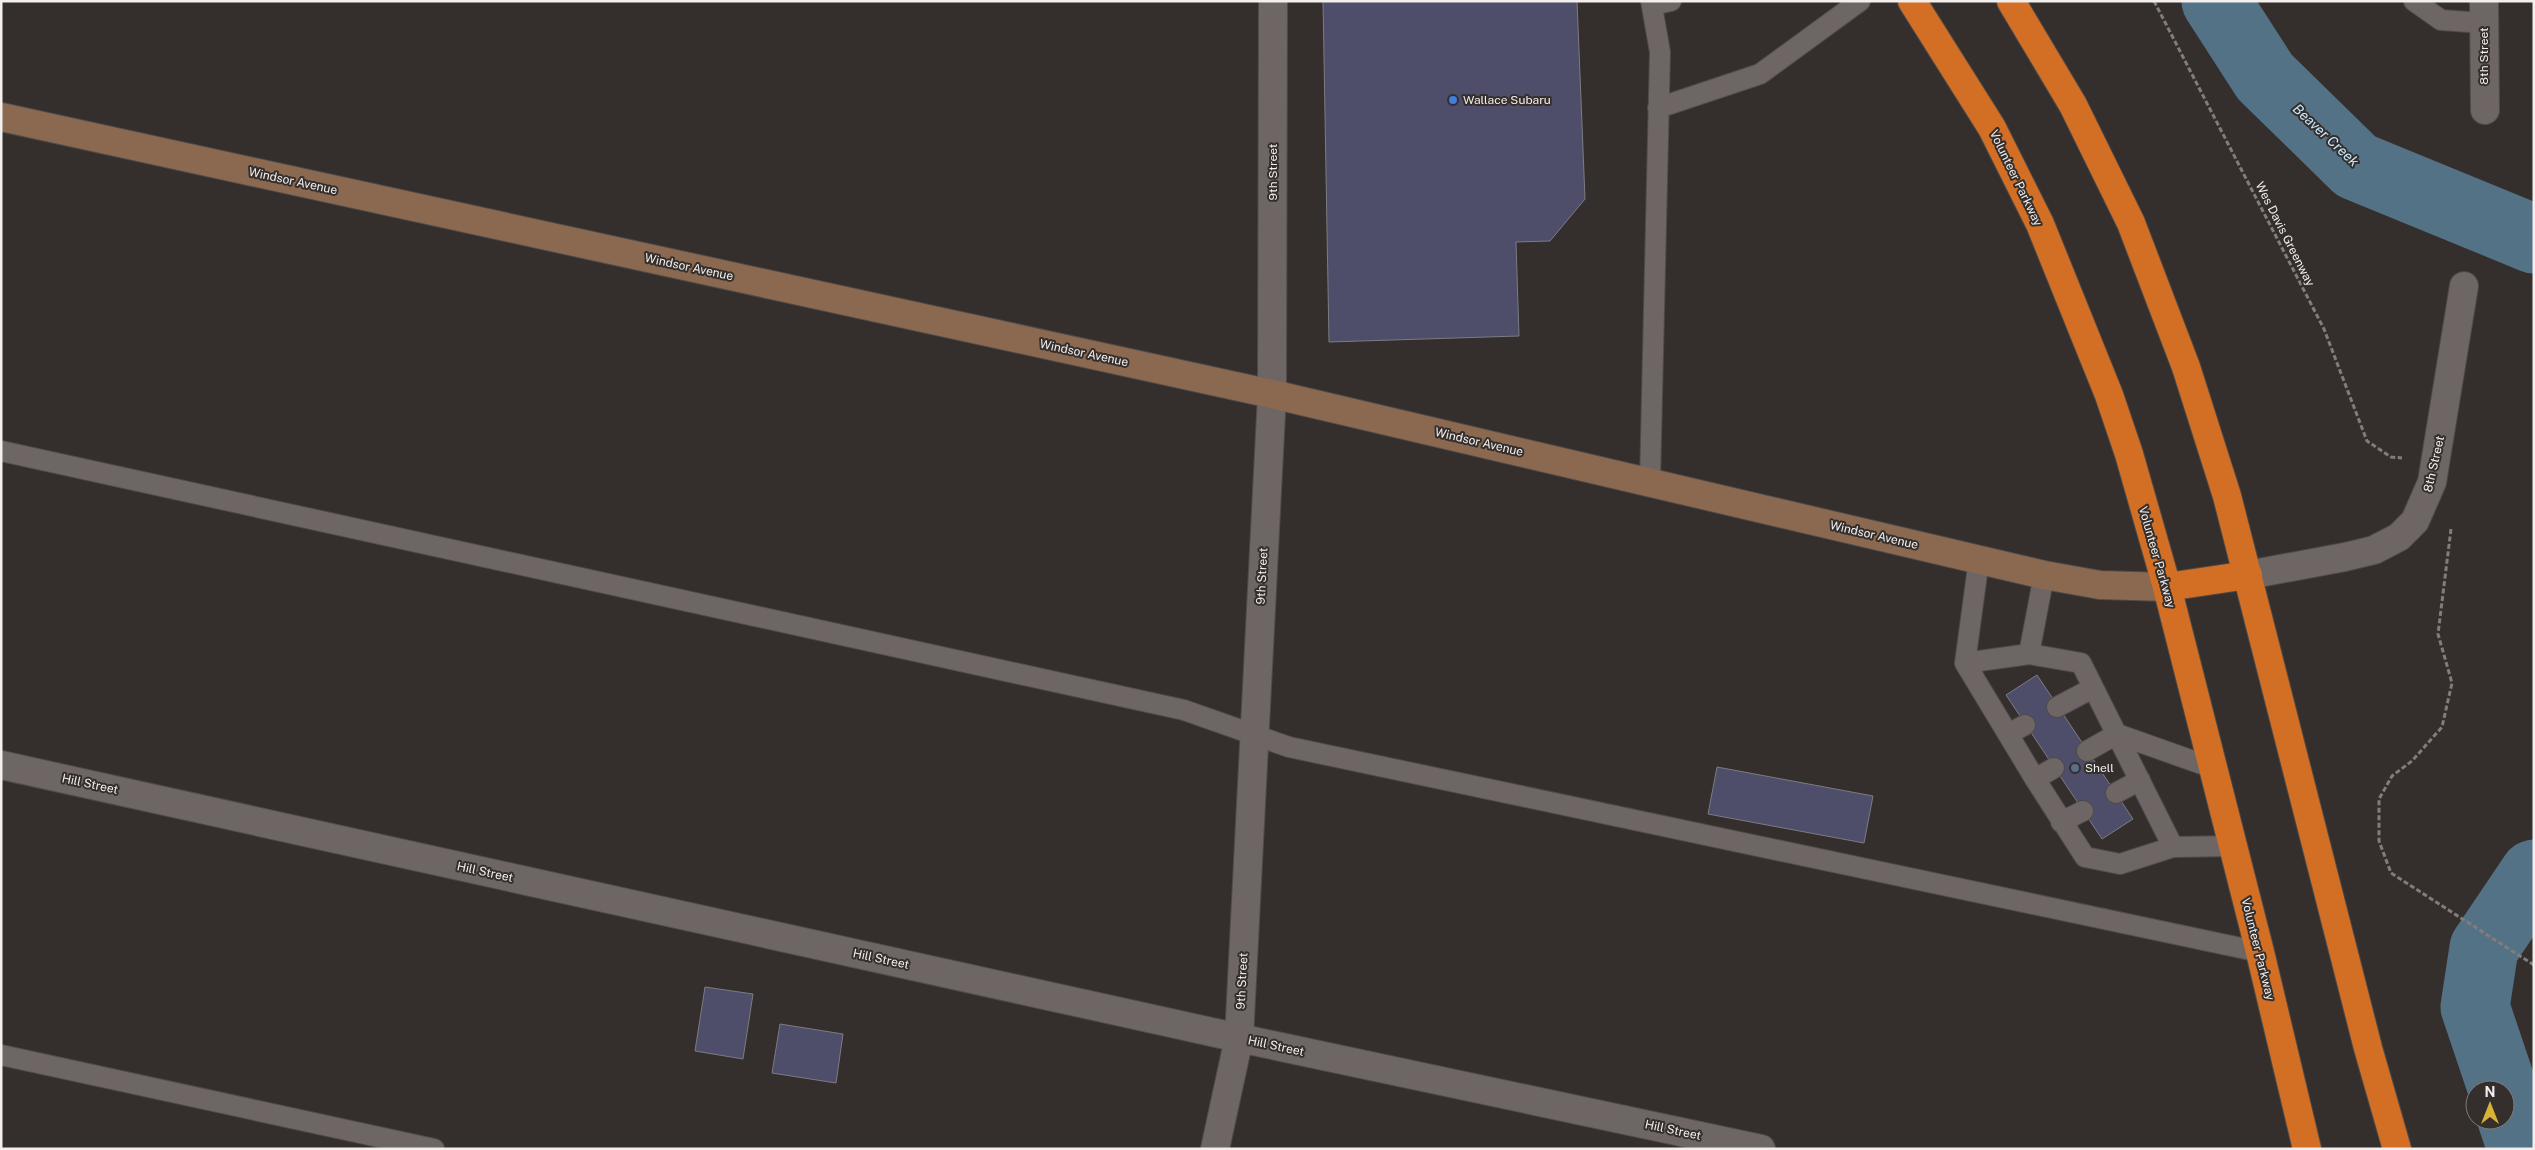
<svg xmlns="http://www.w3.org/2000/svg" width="2535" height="1150" font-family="'Public Sans',sans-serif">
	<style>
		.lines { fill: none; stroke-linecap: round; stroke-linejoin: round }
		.river { stroke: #547286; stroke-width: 69 }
		.building { fill: #4e4d6a; stroke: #7c7c82 }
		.lane-casing { stroke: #504b49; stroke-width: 22 }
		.street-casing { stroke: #504b49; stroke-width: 30 }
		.secondary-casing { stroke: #504b49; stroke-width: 30 }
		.highway-casing { stroke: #504b49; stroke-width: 30 }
		.path { stroke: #817d7a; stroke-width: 3; stroke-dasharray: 5 2.5; stroke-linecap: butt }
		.lane { stroke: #6d6664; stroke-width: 20 }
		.street { stroke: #6d6664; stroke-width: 28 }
		.secondary { stroke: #8b6951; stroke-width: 28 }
		.highway { stroke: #d26f25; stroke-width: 28 }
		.shop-dot { fill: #3f7fe0; stroke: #342f2c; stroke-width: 2 }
		.service-dot { fill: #5c6f8a; stroke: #342f2c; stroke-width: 2 }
		.labels { text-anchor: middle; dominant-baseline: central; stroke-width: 4; stroke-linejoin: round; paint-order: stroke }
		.street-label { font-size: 12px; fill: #f3efed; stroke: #342f2c }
		.poi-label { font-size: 12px; fill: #f3efed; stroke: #342f2c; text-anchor: start }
		.water-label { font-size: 14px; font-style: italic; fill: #c7e9ff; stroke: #342f2c }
	</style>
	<rect width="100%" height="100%" fill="#342f2c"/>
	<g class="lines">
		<!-- river -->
		<path class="river" d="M2216 1 2265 77 2356 166 2534 239
			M2503 1090 2475 1007 2484 948 2534 874
			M2505 1098 2522 1149"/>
	</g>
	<!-- building -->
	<path class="building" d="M1323 1H1577L1585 199 1550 241 1516 242 1519 336 1329 342Z
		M2037 675 2133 819 2102 839 2006 695Z
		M1717 767 1873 796 1864 843 1708 814Z
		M705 987 753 994 743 1059 695 1051Z
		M780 1024 843 1034 836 1083 772 1073Z"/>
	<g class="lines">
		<!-- lane casing -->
		<g class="lane-casing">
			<path id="lane" d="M2414 1 2441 20 2484 23
				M1652 5 1671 1
				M1658 108 1760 74 1860 1
				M1 451 1184 710 1289 747 2260 952
				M1650 482 1660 52 1651 1
				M1979 559 1965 663 2035 779 2085 857 2120 864 2173 847 2232 846
				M2029 654 2044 575
				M1965 663 2029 654 2081 663 2173 847
				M2057 707 2093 688
				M2008 734 2025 725
				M2087 751 2117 734 2213 768
				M2035 779 2054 768
				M2116 793 2140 780
				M2061 822 2083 811
				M1 1055 434 1149"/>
		</g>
		<!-- street casing -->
		<g class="street-casing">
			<path id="street" d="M2484 1 2485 110
				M2248 575 2345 557 2374 550 2399 537 2415 521 2432 482 2464 286
				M1 765 1239 1038 1761 1149
				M1215 1149 1239 1038 1272 394 1273 1"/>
		</g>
		<!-- secondary casing -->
		<g class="secondary-casing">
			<path id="secondary" d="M1 117 1272 394 2044 575 2100 585 2167 587"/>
		</g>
		<!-- highway casing -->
		<g class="highway-casing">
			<path id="highway" d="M1912 1 1992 128 2040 224 2109 395 2129 454 2167 587 2260 952 2307 1149
				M2011 1 2073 105 2131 223 2186 367 2227 496 2368 1048 2397 1149
				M2167 587 2248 575"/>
		</g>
		<!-- path -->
		<path class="path" d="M2154 1 2324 329 2367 441 2391 457 2402 458
			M2451 529 2438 634 2452 683 2442 727 2412 761 2392 776 2379 799V841L2391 873 2534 965"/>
		<!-- lane -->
		<use href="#lane" class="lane"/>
		<!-- street -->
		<use href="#street" class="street"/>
		<!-- secondary -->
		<use href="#secondary" class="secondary"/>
		<!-- highway -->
		<use href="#highway" class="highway"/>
	</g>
	<!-- markers -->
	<circle class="shop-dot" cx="1453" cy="100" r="5"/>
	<circle class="service-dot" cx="2075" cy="768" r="5"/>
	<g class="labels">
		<!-- street labels -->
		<g class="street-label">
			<text transform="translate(2484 56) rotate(-90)">8th Street</text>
			<text transform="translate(1273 172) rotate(-90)">9th Street</text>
			<text transform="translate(2016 178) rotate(64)">Volunteer Parkway</text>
			<text transform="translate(293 181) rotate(12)">Windsor Avenue</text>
			<text transform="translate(2285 234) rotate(63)">Wes Davis Greenway</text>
			<text transform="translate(689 267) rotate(12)">Windsor Avenue</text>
			<text transform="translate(1084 353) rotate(12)">Windsor Avenue</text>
			<text transform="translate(1479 442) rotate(13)">Windsor Avenue</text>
			<text transform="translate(2434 464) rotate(-77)">8th Street</text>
			<text transform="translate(1874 535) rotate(13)">Windsor Avenue</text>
			<text transform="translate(2157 557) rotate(74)">Volunteer Parkway</text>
			<text transform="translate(1262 576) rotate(-87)">9th Street</text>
			<text transform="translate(90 784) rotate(12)">Hill Street</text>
			<text transform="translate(485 872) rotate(12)">Hill Street</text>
			<text transform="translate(2258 949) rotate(76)">Volunteer Parkway</text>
			<text transform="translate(881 959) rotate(12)">Hill Street</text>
			<text transform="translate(1242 981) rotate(-87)">9th Street</text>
			<text transform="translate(1276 1046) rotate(12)">Hill Street</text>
			<text transform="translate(1673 1130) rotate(12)">Hill Street</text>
		</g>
		<!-- poi labels -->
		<g class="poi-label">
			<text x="1463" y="100">Wallace Subaru</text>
			<text x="2085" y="768">Shell</text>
		</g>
		<!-- water labels -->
		<g class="water-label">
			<text transform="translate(2326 135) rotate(43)">Beaver Creek</text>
		</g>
	</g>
	<!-- border -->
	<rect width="2535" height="1150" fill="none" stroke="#f3efed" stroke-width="5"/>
	<!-- north arrow -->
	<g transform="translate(2490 1105)"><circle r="24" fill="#342f2c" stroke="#807c79"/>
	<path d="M0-4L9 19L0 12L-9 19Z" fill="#d8b434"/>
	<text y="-8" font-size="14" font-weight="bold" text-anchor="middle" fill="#f3efed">N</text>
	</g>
</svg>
